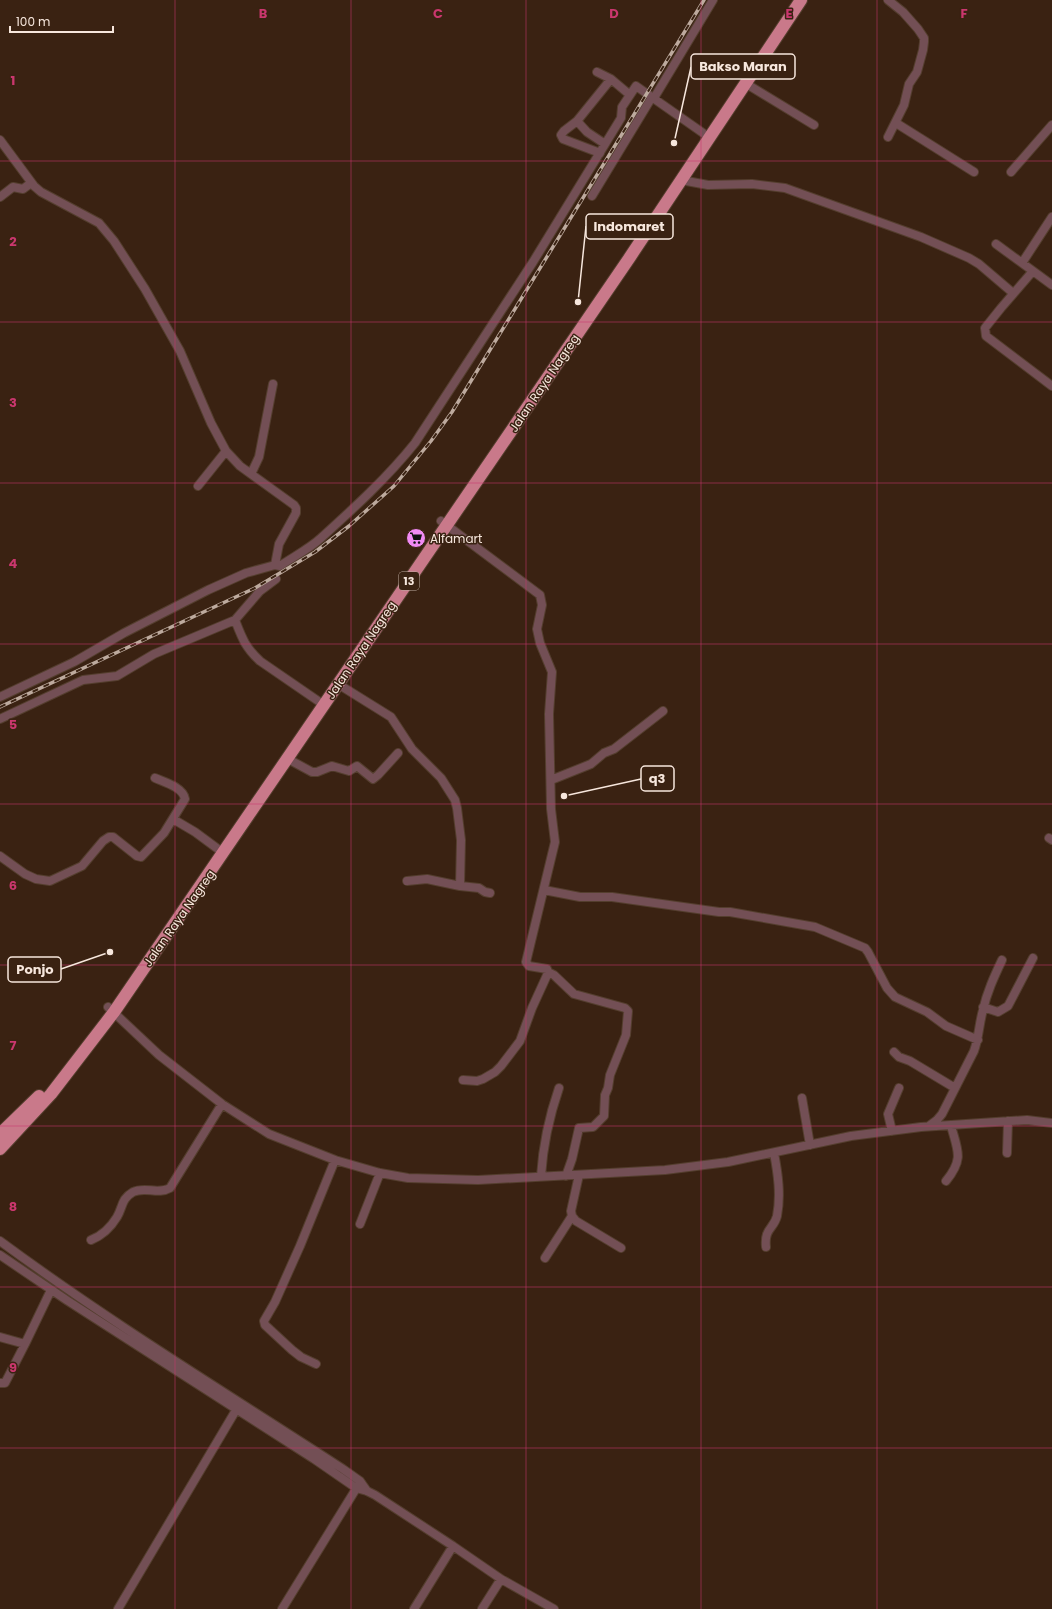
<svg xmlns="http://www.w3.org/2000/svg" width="1052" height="1609" font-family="Poppins,sans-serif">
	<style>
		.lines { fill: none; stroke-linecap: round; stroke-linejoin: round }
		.minor-casing { stroke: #543e2e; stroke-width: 10 }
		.trunk-casing { stroke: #543e2e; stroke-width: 14 }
		.minor { stroke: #734f55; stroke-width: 8 }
		.trunk { stroke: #c9798a; stroke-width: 12 }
		.rail-casing { stroke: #bdaa9e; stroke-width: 3.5 }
		.rail { stroke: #3a2212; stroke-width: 2; stroke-dasharray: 6; stroke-linecap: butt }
		.grid { fill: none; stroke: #ca376e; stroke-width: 1; stroke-opacity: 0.55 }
		.labels { text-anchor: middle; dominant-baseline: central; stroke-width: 3; stroke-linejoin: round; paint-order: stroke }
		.shield { fill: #3a2212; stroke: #beaca0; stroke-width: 1 }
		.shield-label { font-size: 11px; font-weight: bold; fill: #f7e7dd }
		.street-label { font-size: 12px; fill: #f7e7dd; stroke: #3a2212 }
		.poi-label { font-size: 12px; fill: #f7e7dd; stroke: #3a2212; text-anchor: start }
		.grid-label { font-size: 13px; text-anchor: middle; font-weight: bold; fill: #ca376e; stroke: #3a2212; stroke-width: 3; stroke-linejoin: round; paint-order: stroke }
		.leader { fill: none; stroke: #f7e7dd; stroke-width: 1.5 }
		.callout-dot { fill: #f7e7dd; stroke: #3a2212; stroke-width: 1.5 }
		.callout { fill: #3a2212; stroke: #f7e7dd; stroke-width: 1.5 }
		.callout-label { font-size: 13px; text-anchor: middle; font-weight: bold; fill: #f7e7dd }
	</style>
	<rect width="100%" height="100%" fill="#3a2212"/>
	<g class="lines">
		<!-- minor casing -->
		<g class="minor-casing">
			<path id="minor" d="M597 72 611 79 630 95
				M745 83 814 125
				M654 98 713 0
				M577 121 564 131 561 135 563 139 600 153
				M896 123 974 172
				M888 137 904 105 909 84 917 72 923 50 924 42V38L918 29 903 12 888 0
				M0 140 34 186 41 192 99 223 114 241 145 289 180 351 211 423 226 451 240 466 294 505 296 508V513L279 544 275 565
				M605 144 587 132 577 121 611 79
				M1011 172 1052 125
				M681 180 708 185 752 184 785 188 921 237 969 258 979 264 1013 293
				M592 196 652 97
				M0 197 13 187 23 189 31 183
				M996 244 1052 285
				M1022 263 1052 217
				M1033 271 1001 308 985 328 986 336 1052 386
				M251 474 259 457 273 384
				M198 486 226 451
				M441 521 540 595 542 605 537 629 540 643 552 672 549 714 551 809 555 842 526 962 529 966 547 969 548 973 532 1008 520 1041 501 1066 495 1072 483 1079 477 1081 463 1080
				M235 620C242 638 245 647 260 661L324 705
				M338 684 391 717 412 749 441 778 455 800 457 808 461 840 460 886 479 888 485 892 490 893
				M0 697 74 662 124 633 208 590 246 573 275 565 280 566C293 557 309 549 321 538 354 508 387 478 415 443L533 262 621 118 622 107 636 86 703 133
				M0 719 83 680 117 676 154 654 235 620 260 591 276 579
				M288 759 312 772H317L332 766 349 771 357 766 373 779 378 775 398 753
				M551 780 591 764 604 753 614 749 663 711
				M173 819 195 832 218 849
				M1049 838 1052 840
				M0 856 25 874 36 879 50 881 82 866 103 841 109 837H113L137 856 141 857 164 833 185 799C183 787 164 782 155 778
				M407 881 427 879 460 886
				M544 890 580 897H612L719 912H730L815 927 865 948 868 952 887 988 895 997 927 1012 946 1026 978 1040
				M548 972 554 975 574 994 625 1008 628 1011 626 1035 610 1075 608 1088 605 1095 604 1116 593 1127 579 1128 572 1159 566 1176
				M108 1007 159 1055 222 1104 269 1134 335 1160 380 1173 408 1178 478 1180 665 1170 728 1162 851 1136 921 1127 1027 1120 1052 1123
				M983 1007 998 1012 1008 1006 1033 958
				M894 1052 899 1057 910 1061 955 1088
				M802 1098 810 1145
				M929 1126 937 1120 942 1114 974 1051C979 1037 979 1024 983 1010 987 992 994 977 1002 960
				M892 1131 888 1114 899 1088
				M1007 1153 1008 1121
				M579 1175 571 1211 572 1216 576 1221 621 1248
				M541 1176C543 1145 549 1117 559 1088
				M946 1181C964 1159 958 1151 951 1126
				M360 1224 380 1173
				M91 1240C101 1236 111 1227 117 1217 123 1207 121 1199 133 1192 145 1186 158 1195 170 1188L222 1104
				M0 1241C111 1323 228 1394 343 1469L360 1481 367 1491
				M766 1247C764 1228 774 1229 777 1216 781 1195 778 1174 774 1153
				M0 1255 68 1301 314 1459 356 1488 367 1491 375 1495 453 1546 501 1579 554 1609
				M545 1258 572 1216
				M0 1337 25 1344 51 1290
				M316 1364 301 1357 292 1350 265 1325 264 1321 275 1302 300 1246 335 1160
				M0 1383H5L25 1344
				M118 1609 239 1405
				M282 1609 359 1484
				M414 1609 453 1546
				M482 1609 501 1579"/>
		</g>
		<!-- trunk casing -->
		<g class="trunk-casing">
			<path id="trunk" d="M0 1134 39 1096
				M0 1149 51 1094 114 1012 630 257 801 0"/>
		</g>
		<!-- minor -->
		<use href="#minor" class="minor"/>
		<!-- trunk -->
		<use href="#trunk" class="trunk"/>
		<!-- rail casing -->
		<g class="rail-casing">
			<path id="rail" d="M0 707 255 588 315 552 349 526 394 486 431 441 452 412 704 0"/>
		</g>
		<!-- rail -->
		<use href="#rail" class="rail"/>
	</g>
	<!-- grid -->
	<path class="grid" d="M175 0V1609M351 0V1609M526 0V1609M701 0V1609M877 0V1609M0 161H1052M0 322H1052M0 483H1052M0 644H1052M0 804H1052M0 965H1052M0 1126H1052M0 1287H1052M0 1448H1052"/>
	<!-- icons -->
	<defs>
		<g id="supermarket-disc" transform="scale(1)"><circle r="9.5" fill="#f18af4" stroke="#3a2212"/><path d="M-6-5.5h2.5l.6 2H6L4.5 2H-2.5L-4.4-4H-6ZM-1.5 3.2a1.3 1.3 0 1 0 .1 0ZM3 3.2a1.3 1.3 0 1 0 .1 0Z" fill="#111"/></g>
	</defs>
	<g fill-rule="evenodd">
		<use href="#supermarket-disc" x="416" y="538"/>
	</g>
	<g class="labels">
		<!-- shield labels -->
		<rect class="shield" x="399" y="572" width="20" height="18" rx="3"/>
		<g class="shield-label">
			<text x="409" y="581">13</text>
		</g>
		<!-- street labels -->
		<g class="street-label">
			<text transform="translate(544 383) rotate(-56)">Jalan Raya Nagreg</text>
			<text transform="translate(361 650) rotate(-56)">Jalan Raya Nagreg</text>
			<text transform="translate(179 918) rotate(-55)">Jalan Raya Nagreg</text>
		</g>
		<!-- poi labels -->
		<g class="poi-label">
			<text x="430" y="538">Alfamart</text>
		</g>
	</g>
	<g class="grid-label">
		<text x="263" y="18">B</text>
		<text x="438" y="18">C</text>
		<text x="614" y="18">D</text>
		<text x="789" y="18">E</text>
		<text x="964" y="18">F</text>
		<text x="13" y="85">1</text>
		<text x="13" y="246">2</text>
		<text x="13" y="407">3</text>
		<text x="13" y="568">4</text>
		<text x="13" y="729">5</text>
		<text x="13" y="890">6</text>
		<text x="13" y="1050">7</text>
		<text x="13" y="1211">8</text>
		<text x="13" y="1372">9</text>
	</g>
	<!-- callouts -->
	<path class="leader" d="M674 143L691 67M578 302L586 226M564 796L641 779M110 952L61 969"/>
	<g class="callout-dot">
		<circle cx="674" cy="143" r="4"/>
		<circle cx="578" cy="302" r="4"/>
		<circle cx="564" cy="796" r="4"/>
		<circle cx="110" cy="952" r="4"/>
	</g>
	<g class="callout">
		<rect x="691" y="54" width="104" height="25" rx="4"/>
		<rect x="586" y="214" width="87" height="25" rx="4"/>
		<rect x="641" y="766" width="33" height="25" rx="4"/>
		<rect x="8" y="957" width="53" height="25" rx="4"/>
	</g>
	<g class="callout-label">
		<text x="743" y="71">Bakso Maran</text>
		<text x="629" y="231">Indomaret</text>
		<text x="657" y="783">q3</text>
		<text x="35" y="974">Ponjo</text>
	</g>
	<!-- scale -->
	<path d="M10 26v6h103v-6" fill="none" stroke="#f7e7dd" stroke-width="2"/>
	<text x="16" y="26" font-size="12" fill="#f7e7dd" stroke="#3a2212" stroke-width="3" paint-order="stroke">100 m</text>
</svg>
